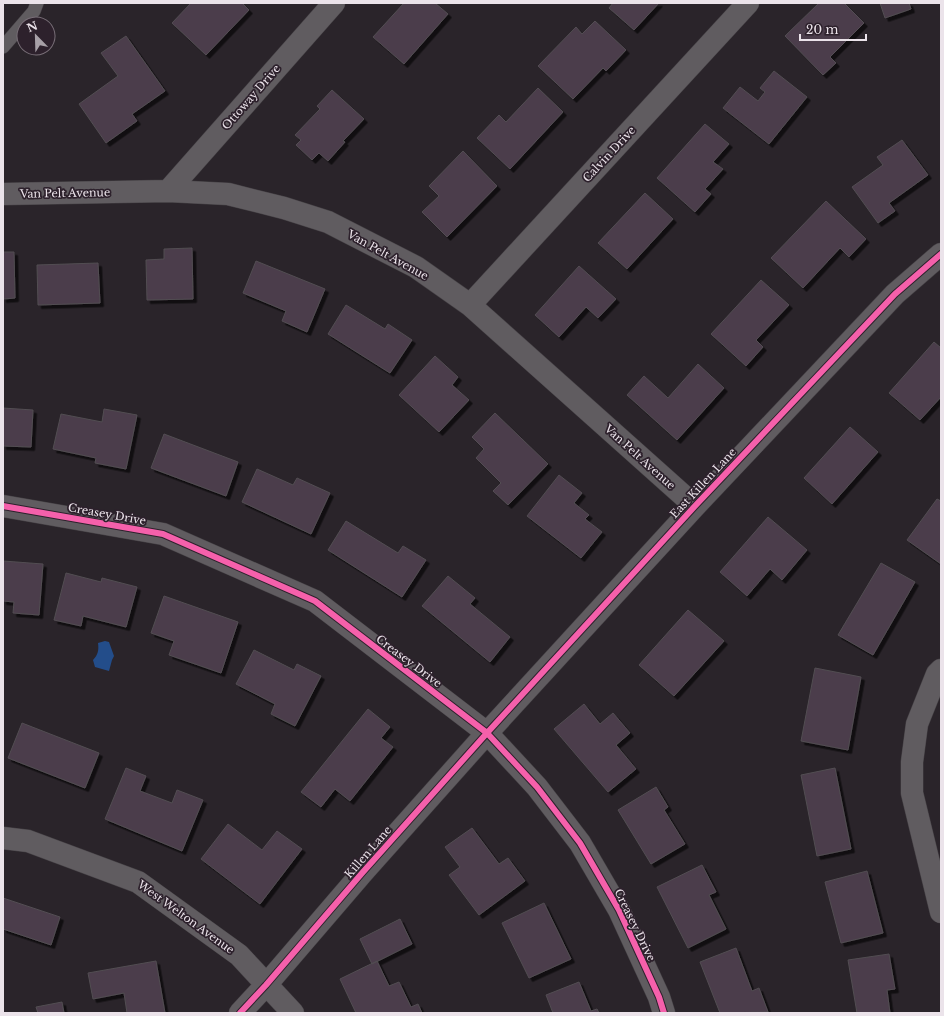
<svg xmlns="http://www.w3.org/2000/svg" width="944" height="1016" font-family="'Libre Baskerville',serif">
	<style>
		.water { fill: #234d8a }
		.building { fill: #4b3d4b; stroke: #524d52; filter: url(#shadow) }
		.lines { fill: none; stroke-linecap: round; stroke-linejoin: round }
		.lane-casing { stroke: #454145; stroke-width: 14 }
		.street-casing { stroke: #454145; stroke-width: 23 }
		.lane { stroke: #605c60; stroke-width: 13 }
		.street { stroke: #605c60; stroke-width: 22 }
		.cycleway-casing { stroke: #2d212c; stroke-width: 8 }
		.cycleway { stroke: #f560ab; stroke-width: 6 }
		.labels { text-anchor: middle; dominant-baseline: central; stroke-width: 3.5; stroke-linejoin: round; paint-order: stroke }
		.street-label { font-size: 11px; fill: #ebe3ea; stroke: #2d212c }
	</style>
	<defs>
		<filter id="shadow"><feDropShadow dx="3.5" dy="3.5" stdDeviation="0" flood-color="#0009"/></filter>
	</defs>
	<rect width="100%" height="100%" fill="#2a242a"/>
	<!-- water -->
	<path class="water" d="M105 641 109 642 114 656 112 660 109 671 95 667 93 660C98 655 99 650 98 643Z"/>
	<!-- building -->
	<path class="building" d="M191 3H242L249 10 206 55 172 23Z
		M404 3H435L448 14 404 64 373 37Z
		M613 3H659L634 30 609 8Z
		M819 3H844L864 23 830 57 836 63 823 75 785 36Z
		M880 3H909L911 9 885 18Z
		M595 21 626 50 606 71 603 68 573 99 538 66 576 27 582 34Z
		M126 36 165 91 132 114 137 121 106 143 79 104 118 76 101 53Z
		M774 71 807 97 769 144 723 108 740 87 758 101 765 92 760 88Z
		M538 88 563 112 510 169 477 138 499 115 506 122Z
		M332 90 364 119 343 141 345 142 328 161 319 153 312 160 296 145 301 140 295 135 320 109 317 106Z
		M705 124 729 144 713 162 723 169 705 189 711 194 695 212 657 178Z
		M902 140 928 175 889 203 895 211 878 223 852 187 883 165 877 157Z
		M463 151 497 186 447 237 422 212 439 196 429 186Z
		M645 193 673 219 627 269 598 243Z
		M826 201 866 239 849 257 840 248 803 288 771 258Z
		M192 248 193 299 147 300 146 260 164 259V249Z
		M3 252H14L15 298 3 299Z
		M256 261 325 289 307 332 282 321 286 311 243 293Z
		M98 263 100 303 38 305 37 265Z
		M579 266 616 299 598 318 586 307 559 337 535 315Z
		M761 280 789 305 756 340 763 347 746 366 711 334Z
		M346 305 385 329 388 324 412 340 390 373 328 334Z
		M934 342 941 348V397L920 420 889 393Z
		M435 356 458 377 452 385 469 400 439 432 399 395Z
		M698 364 724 388 677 440 627 395 644 376 668 398Z
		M3 408 33 410 31 447 3 446Z
		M104 409 137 415 126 469 95 463 96 458 53 449 61 414 102 422Z
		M495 413 548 464 508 505 493 491 501 483 476 458 484 449 472 437Z
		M850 427 878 452 832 504 804 478Z
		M164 434 238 462 226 496 151 468Z
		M257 469 293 485 297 478 330 493 311 534 242 502Z
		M559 475 582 493 574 503 589 515 585 519 602 532 581 558 527 516Z
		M937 499 941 501V564L907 540Z
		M768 517 807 550 782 580 770 569 747 596 720 572Z
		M346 521 398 553 403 546 426 560 402 597 328 550Z
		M3 561 43 564 39 615 13 613 14 602 3 601Z
		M881 563 915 582 873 655 838 635Z
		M66 573 101 582 102 578 137 587 126 627 83 616 81 626 54 620Z
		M448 576 475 598 470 604 510 637 490 662 422 606Z
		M164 596 238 622 221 673 169 655 174 641 151 633Z
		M688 610 724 641 674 696 639 665Z
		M254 650 294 670 297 664 321 676 295 726 271 714 275 704 236 684Z
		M815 668 861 677 848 750 801 741Z
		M584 704 600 724 613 713 630 733 616 745 636 769 608 792 554 729Z
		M368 709 390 727 381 738 393 747 350 801 335 789 321 807 301 792Z
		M22 723 99 753 85 788 8 758Z
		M126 768 146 776 140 791 172 803 177 790 203 800 182 851 105 819Z
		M835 768 851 849 817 856 801 775Z
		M656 787 668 807 664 810 685 844 651 864 618 810Z
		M228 824 262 850 277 831 302 849 260 904 201 859Z
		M472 828 499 864 508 858 525 881 479 915 449 875 460 867 445 847Z
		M702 865 716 892 709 895 726 929 688 948 657 887Z
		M867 871 883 933 841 943 825 882Z
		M3 898 60 917 51 945 3 929Z
		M544 903 571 959 529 978 502 923Z
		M400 919 412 944 372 964 360 939Z
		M736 948 752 991 759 988 768 1012 720 1013 700 962Z
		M889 954 895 989 887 990 890 1013H857L848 960Z
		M156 961 165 1013H127L124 993 93 999 88 973Z
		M377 961 389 986 399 982 411 1007 418 1004 422 1013H356L340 979Z
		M579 982 591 1011 597 1009 599 1013H553L546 995Z
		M62 1002 64 1013H38L36 1007Z"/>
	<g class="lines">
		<!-- lane casing -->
		<g class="lane-casing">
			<path id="lane" d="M3 47 34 11 37 3"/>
		</g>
		<!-- street casing -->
		<g class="street-casing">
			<path id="street" d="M168 191 334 3
				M3 194 168 191 228 194 284 208 328 222 416 267 470 305 695 506
				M470 305 748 3
				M3 506 163 534 315 601 487 733 537 787 580 843 619 910 659 997 664 1013
				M941 670 937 674 917 724 912 762V793L941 912
				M3 838 28 841 138 882 239 955 293 1013
				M240 1013 266 985 363 872 487 733 695 506 895 294 941 254"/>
		</g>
		<!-- lane -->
		<use href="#lane" class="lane"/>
		<!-- street -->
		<use href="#street" class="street"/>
		<!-- cycleway casing -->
		<g class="cycleway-casing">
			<path id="cycleway" d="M3 506 163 534 315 601 487 733 537 787 580 843 619 910 659 997 664 1013
				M240 1013 266 985 363 872 487 733 695 506 895 294 941 254"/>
		</g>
		<!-- cycleway -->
		<use href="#cycleway" class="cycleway"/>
	</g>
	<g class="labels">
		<!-- street labels -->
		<g class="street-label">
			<text transform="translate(251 97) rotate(-49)">Ottoway Drive</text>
			<text transform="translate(609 154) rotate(-47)">Calvin Drive</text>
			<text transform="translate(65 193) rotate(-1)">Van Pelt Avenue</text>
			<text transform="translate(388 255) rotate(29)">Van Pelt Avenue</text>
			<text transform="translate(640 457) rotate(42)">Van Pelt Avenue</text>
			<text transform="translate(703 483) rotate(-47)">East Killen Lane</text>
			<text transform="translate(107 514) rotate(10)">Creasey Drive</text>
			<text transform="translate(409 661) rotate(37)">Creasey Drive</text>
			<text transform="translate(368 852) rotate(-49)">Killen Lane</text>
			<text transform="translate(186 917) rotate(36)">West Welton Avenue</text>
			<text transform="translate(635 925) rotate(64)">Creasey Drive</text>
		</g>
	</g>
	<!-- border -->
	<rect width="944" height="1016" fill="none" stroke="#ebe3ea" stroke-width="8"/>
	<!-- north arrow -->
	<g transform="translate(36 36) rotate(337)"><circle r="19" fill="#2d212c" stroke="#796f78"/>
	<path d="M0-3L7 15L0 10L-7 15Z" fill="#a7a0a7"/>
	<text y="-6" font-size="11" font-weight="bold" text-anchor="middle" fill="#ebe3ea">N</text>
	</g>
	<!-- scale -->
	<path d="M800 34v6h66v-6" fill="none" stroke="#ebe3ea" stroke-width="2"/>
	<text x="806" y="34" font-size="12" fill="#ebe3ea" stroke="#2d212c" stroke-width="3" paint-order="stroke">20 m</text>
</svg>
